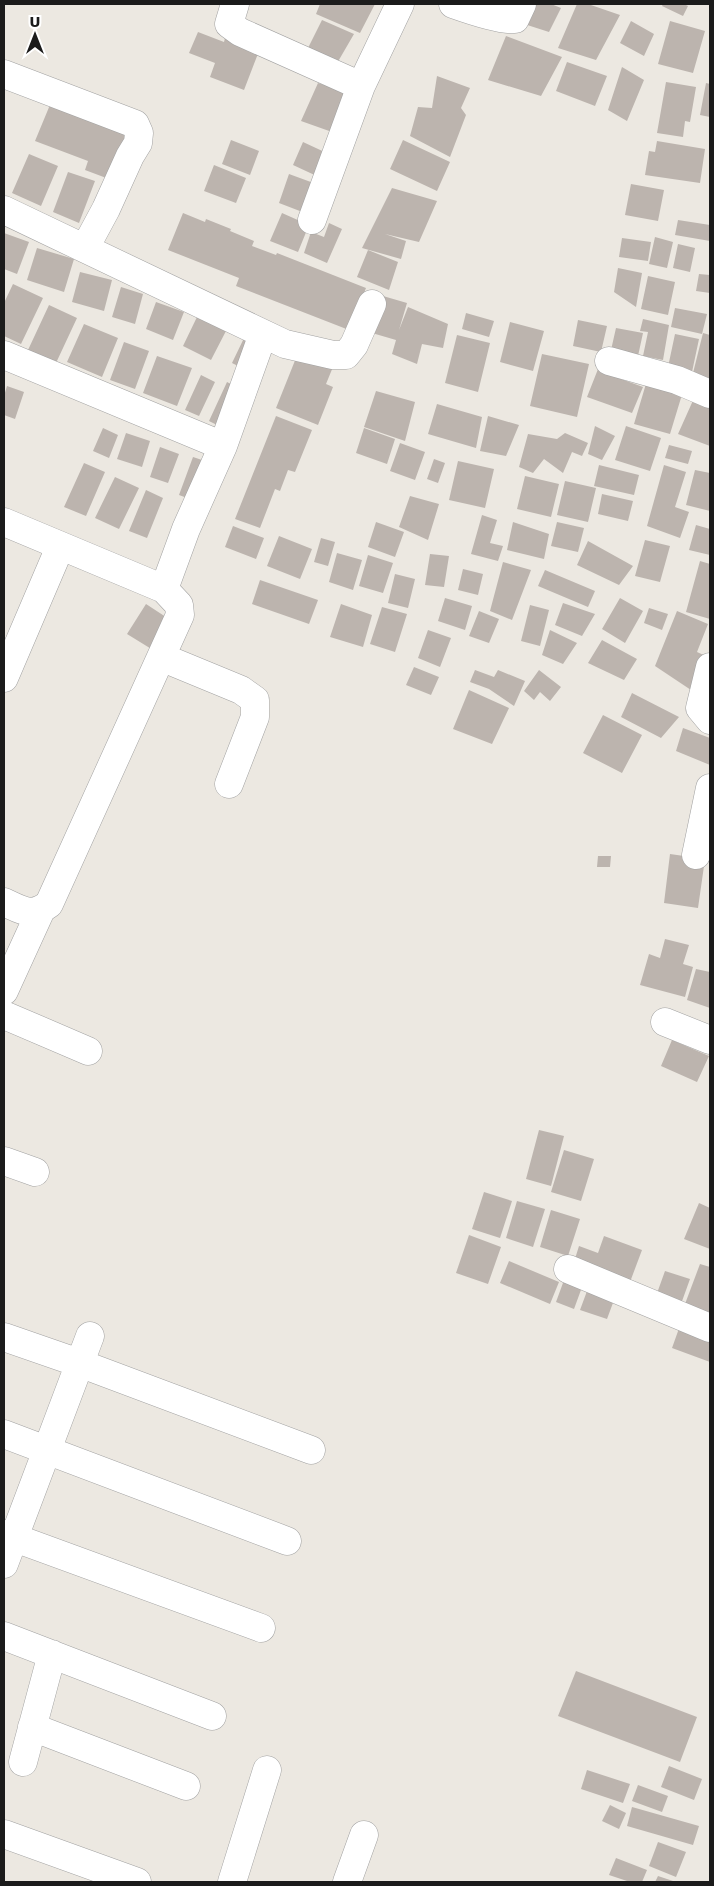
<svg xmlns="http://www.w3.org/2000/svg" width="714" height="1886" font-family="'DejaVu Sans',sans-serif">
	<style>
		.building { fill: #bcb4ae }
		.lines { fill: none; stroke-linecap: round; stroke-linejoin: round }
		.minor-casing { stroke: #a2a2a2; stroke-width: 29 }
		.minor { stroke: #fff; stroke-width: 28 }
	</style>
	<rect width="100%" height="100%" fill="#ece8e1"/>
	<!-- building -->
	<path class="building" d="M320 4H375L360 33 316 14Z
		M530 4H551L561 8 549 32 521 23Z
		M577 4H588L620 15 596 60 558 48Z
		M663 4H684L688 6 683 16 662 6Z
		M322 20 354 34 336 65 306 52Z
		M631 21 654 34 644 56 620 43Z
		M670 21 705 31 693 73 658 64Z
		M198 32 224 42 225 38 259 51 244 90 210 77 215 63 189 53Z
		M506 36 562 57 541 96 488 80Z
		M567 62 607 76 595 106 556 91Z
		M622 67 644 80 627 121 608 110Z
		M437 76 470 88 461 108 466 115 450 157 410 136 418 107 432 108Z
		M666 82 696 87 690 122 685 121 683 137 657 133Z
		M318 83 347 92 332 132 301 121Z
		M706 83 710 84V117L700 115Z
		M52 100 128 134 109 179 85 170 88 161 35 141Z
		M231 140 259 151 250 175 222 164Z
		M403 140 450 162 437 191 390 169Z
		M657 141 705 149 700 183 645 175 649 151 655 152Z
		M303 142 331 155 321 178 293 165Z
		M29 154 58 166 41 206 12 193Z
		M214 165 246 178 236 203 204 191Z
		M68 172 95 181 79 223 53 212Z
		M289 174 319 185 305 213 279 203Z
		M631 184 664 190 658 221 625 215Z
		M392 188 437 201 419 242 385 234 406 241 401 259 362 248Z
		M183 213 205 222 206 219 231 229 230 231 254 241 252 246 276 255 277 253 366 288 349 330 236 286 239 278 168 250Z
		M282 213 309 225 298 252 270 241Z
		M678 220 710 225V241L675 235Z
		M329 223 342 229 327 263 304 253 311 232 324 237Z
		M4 233 29 242 17 274 4 269Z
		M655 237 673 242 667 268 649 264Z
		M622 238 651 242 648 261 619 257Z
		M678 244 695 248 690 272 673 268Z
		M37 248 74 259 64 292 27 280Z
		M368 250 398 262 389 290 357 277Z
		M618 268 642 273 636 307 614 292Z
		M80 272 112 280 104 311 72 302Z
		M699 274 710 275V293L696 291Z
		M648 276 675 282 668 315 641 309Z
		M13 284 43 298 21 344 4 336V303Z
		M121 287 143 294 135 324 112 317Z
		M383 296 407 303 399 330 408 307 448 324 443 348 422 344 417 364 392 354 396 340 372 333Z
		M156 302 184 312 173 340 146 329Z
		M49 305 77 318 56 363 28 350Z
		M675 308 707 314 702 334 671 327Z
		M466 313 494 321 489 337 462 329Z
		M197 317 226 331 211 360 183 346Z
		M643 319 669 325 663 360 643 356 648 332 640 331Z
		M578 320 607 326 601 352 573 346Z
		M510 322 544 331 533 371 500 362Z
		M84 324 118 338 102 377 67 362Z
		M616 328 643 333 638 356 611 350Z
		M703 333 710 335V386L691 381Z
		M675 334 699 339 692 372 668 367Z
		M457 335 490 343 478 392 445 383Z
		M245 336 257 341 244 369 232 363Z
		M124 342 149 351 135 389 110 380Z
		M300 348 335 362 326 384 333 387 318 425 276 408Z
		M542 354 589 364 577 417 530 406Z
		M157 356 192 368 177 406 143 393Z
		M600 364 623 370 621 379 643 387 632 413 587 397Z
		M201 375 215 382 199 416 185 410Z
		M648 377 684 388 670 434 634 424Z
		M227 382 239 388 221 427 209 421Z
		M7 386 24 392 15 419 4 415V396Z
		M376 391 415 402 405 441 364 427Z
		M695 396 710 403V446L678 434Z
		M437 404 482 417 476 448 428 434Z
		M276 416 312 430 295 472 288 470 280 491 275 489 260 528 235 519Z
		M488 416 519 425 506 456 480 451Z
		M595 426 615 436 602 460 588 454Z
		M626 426 661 438 650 471 615 460Z
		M103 428 118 435 109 458 93 451Z
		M364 428 395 439 387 464 356 453Z
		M126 433 150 441 142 467 117 459Z
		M565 433 588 443 582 456 572 452 563 473 544 459 533 473 519 467 528 434 557 439Z
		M400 443 425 452 415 480 390 471Z
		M669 445 692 451 688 464 665 458Z
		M160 447 179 454 168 483 150 477Z
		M193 457 205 461 190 499 179 495Z
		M434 459 445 463 438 483 427 479Z
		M458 461 494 469 485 508 449 500Z
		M84 463 105 472 86 516 64 507Z
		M599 465 639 475 634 495 594 486Z
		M664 465 686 472 675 507 689 512 680 538 647 526Z
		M695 470 710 473V511L686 505Z
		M525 476 559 484 551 517 517 509Z
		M115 477 139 488 119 529 95 518Z
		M565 481 596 488 588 522 557 515Z
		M146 490 163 498 147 538 129 531Z
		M602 494 633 501 628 521 598 514Z
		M410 496 439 504 428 540 399 527Z
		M482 515 497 520 490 543 503 546 498 561 471 554Z
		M376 522 404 532 395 557 368 547Z
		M513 522 549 534 544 559 507 550Z
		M557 522 584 528 578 552 551 546Z
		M696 525 710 529V555L689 550Z
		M233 526 264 538 256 559 225 547Z
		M279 536 312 549 300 579 267 566Z
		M321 538 335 542 328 566 314 562Z
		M645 540 670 546 660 582 635 576Z
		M588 541 633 566 619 585 577 565Z
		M337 553 362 560 353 590 329 582Z
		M430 554 449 556 444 587 425 585Z
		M368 555 393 563 383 593 359 586Z
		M700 561 710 564V619L686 612Z
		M503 562 531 570 512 620 490 611Z
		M463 569 483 574 478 595 458 590Z
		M545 570 595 591 588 607 538 586Z
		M395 574 415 579 408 608 388 603Z
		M260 580 318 600 309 624 252 604Z
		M445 598 472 606 465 630 438 621Z
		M620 598 643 611 625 643 602 629Z
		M563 603 595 614 582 636 555 625Z
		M146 604 172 621 153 650 127 634Z
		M341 604 372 615 363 647 330 637Z
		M530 605 549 610 540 646 521 641Z
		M382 607 407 614 395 652 370 644Z
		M649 608 668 614 662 630 644 623Z
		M479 611 499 619 489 643 469 636Z
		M677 611 708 624 697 652 708 657 694 692 655 666Z
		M428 630 451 638 440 667 418 658Z
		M550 630 577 643 563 664 542 655Z
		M602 640 637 659 624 680 588 663Z
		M414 667 439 677 431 695 406 685Z
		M475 670 494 677 498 670 525 681 514 706 489 689 470 682Z
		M539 670 561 687 550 701 540 692 534 700 524 691Z
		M469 690 509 708 492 744 453 729Z
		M632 693 679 717 661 738 621 717Z
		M603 715 642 735 622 773 583 753Z
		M683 728 710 738V765L676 751Z
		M670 854 705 859 698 908 664 903Z
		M598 856H611L610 867H597Z
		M665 939 689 945 683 964 693 967 685 997 640 985 649 954 660 958Z
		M696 969 710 972V1008L687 1000Z
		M672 1040 709 1056 697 1082 661 1066Z
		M539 1130 564 1136 551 1186 526 1179Z
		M564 1150 594 1159 581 1201 551 1192Z
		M484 1192 512 1201 500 1238 472 1229Z
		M517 1201 545 1209 533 1247 506 1238Z
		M699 1203 710 1208V1249L684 1239Z
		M551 1210 580 1219 568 1256 540 1247Z
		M469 1235 501 1247 488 1284 456 1273Z
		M604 1236 642 1250 630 1282 574 1262 579 1246 598 1253Z
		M509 1261 559 1282 550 1304 500 1283Z
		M700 1264 710 1267V1314L685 1304Z
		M665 1271 690 1279 681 1304 656 1296Z
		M567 1272 585 1279 574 1309 556 1302Z
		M590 1283 617 1292 607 1319 580 1310Z
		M682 1320 710 1331V1362L672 1348Z
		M576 1671 697 1717 680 1762 558 1716Z
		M669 1766 702 1779 694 1800 661 1787Z
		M587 1770 630 1784 623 1803 581 1789Z
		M638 1785 668 1796 662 1812 632 1801Z
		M610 1805 626 1813 619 1829 602 1821Z
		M632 1807 699 1826 693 1845 627 1826Z
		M658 1842 686 1852 676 1877 649 1866Z
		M616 1858 647 1870 642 1882H630L609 1875Z
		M658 1876 676 1882H655Z"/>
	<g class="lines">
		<!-- minor casing -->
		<g class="minor-casing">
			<path id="minor" d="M235 4 229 24 240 32 361 86
				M453 4C467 9 502 21 515 19L522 4
				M4 74 135 124 139 133 138 143 130 156 106 209 85 248
				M4 210 285 344 333 355H346L354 345 372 304
				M312 220 361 86 400 4
				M4 355 223 446
				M609 361 677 380 710 394
				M4 522 164 589 179 605 180 615 49 904C31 918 22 910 4 902
				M164 589 186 529 223 446 263 334
				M161 657 241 690 255 700V717L229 784
				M710 667 700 708 710 720
				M4 678 60 547
				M696 855 710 788
				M4 991 41 910
				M4 1015 88 1051
				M665 1022 710 1040
				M4 1161 35 1172
				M568 1269 710 1328
				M4 1337 79 1363 311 1450
				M4 1434 287 1541
				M4 1534 261 1628
				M4 1564 90 1336
				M4 1636 212 1716
				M32 1727 186 1786
				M23 1762 52 1654
				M4 1834 137 1882
				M232 1882 267 1770
				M347 1882 364 1835"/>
		</g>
		<!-- minor -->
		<use href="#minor" class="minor"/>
	</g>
	<!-- border -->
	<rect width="714" height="1886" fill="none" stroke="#1b1b1b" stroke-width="10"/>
	<!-- north arrow -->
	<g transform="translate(35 35)" stroke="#ffffff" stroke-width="4" paint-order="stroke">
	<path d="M0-4L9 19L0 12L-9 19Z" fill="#1b1b1b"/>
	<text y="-8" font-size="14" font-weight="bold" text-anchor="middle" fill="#1b1b1b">U</text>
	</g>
</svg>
